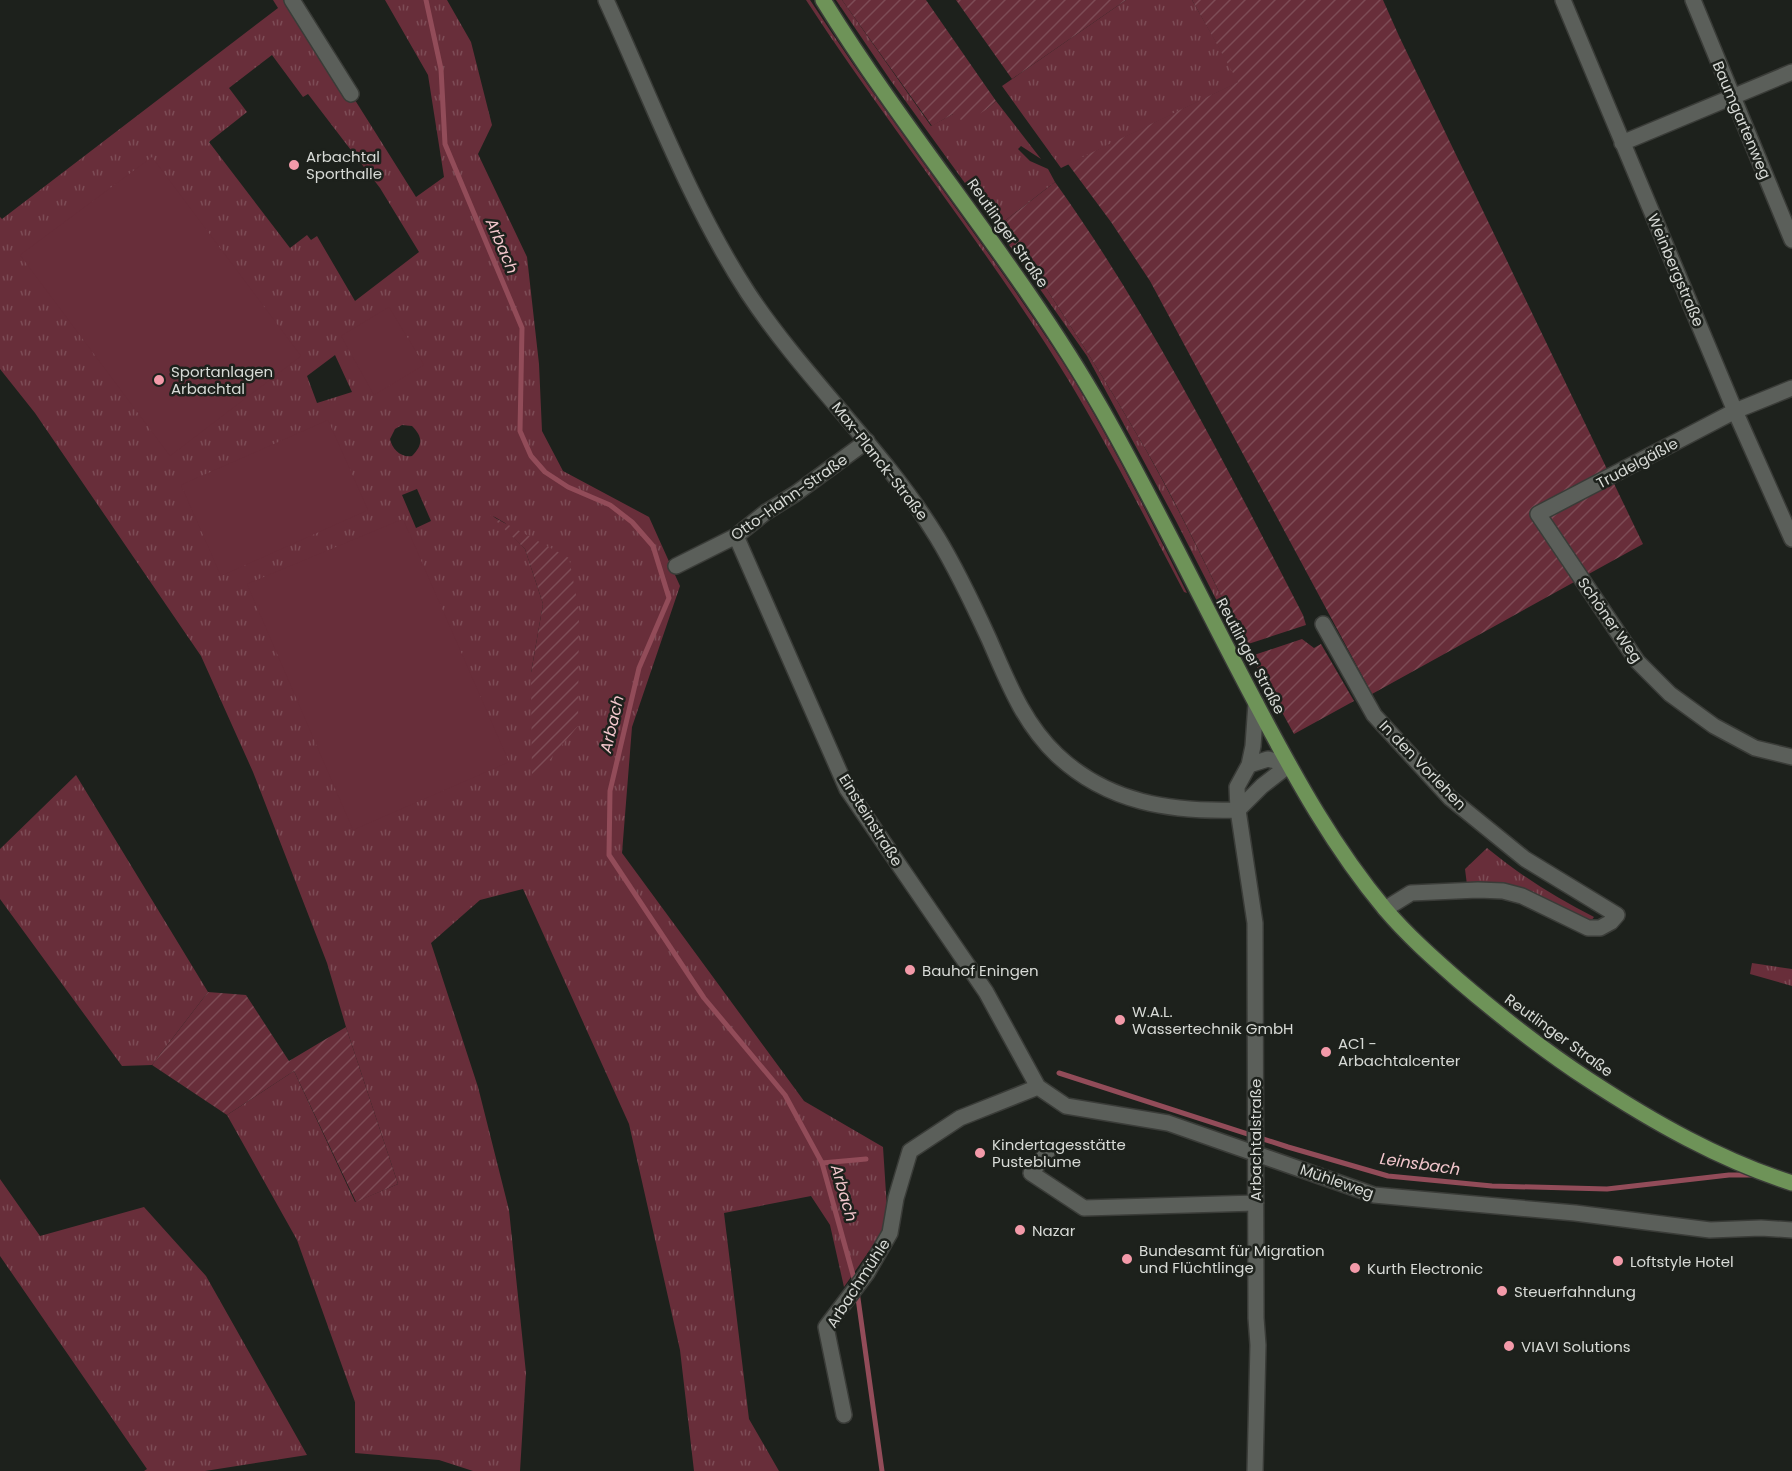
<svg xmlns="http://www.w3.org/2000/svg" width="1792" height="1471" font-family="Poppins,sans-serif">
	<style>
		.grass { fill: url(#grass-tufts); fill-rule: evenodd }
		.garden { fill: url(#garden-furrows) }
		.pitch { fill: #682e3a }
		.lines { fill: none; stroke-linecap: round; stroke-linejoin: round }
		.stream { stroke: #924c59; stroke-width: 5 }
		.minor-casing { stroke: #3a3c38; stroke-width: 18 }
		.major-casing { stroke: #3a3c38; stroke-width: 18 }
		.minor { stroke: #5b5f5a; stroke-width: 15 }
		.major { stroke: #6e9358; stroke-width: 15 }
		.poi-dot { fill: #f39aa9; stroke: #1d211c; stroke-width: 2 }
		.labels { text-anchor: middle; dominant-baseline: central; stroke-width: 5; stroke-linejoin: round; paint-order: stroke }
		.street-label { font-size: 15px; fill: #d7dad6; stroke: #1d211c }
		.poi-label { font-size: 15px; fill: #d7dad6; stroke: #1d211c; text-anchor: start }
		.water-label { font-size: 16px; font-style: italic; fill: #f3c7cd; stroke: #1d211c }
	</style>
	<defs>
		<pattern id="grass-tufts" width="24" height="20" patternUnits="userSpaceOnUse" patternTransform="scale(1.5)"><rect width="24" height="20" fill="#682e3a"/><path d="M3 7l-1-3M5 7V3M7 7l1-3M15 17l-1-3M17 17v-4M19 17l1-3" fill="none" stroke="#7d4c56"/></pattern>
		<pattern id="garden-furrows" width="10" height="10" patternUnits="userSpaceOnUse" patternTransform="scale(1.5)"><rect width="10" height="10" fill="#682e3a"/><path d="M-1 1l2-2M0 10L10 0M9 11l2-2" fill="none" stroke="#7d4c56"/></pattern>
	</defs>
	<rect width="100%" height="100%" fill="#1d211c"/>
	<!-- grass -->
	<path class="grass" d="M273 0H292L416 197 444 177 428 75 385 0H447L471 42 492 125 478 154 527 257 539 364 542 431 563 471 649 517 680 586 632 727 622 853 804 1101 883 1147 888 1224 844 1287 830 1225 811 1196 724 1213 749 1419 779 1471H694L680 1350 629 1124 523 889 480 900 431 943 478 1087 509 1210 526 1373 520 1471H473L439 1460 355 1453V1402L297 1240 227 1115 294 1071 355 1202 398 1184 346 1027 327 963 253 772 201 656 35 413 0 369V217L2 219 278 8ZM272 55 303 97 308 94 380 188 419 252 355 301 317 236 311 240 307 235 290 248 209 142 247 112 229 88ZM335 355 352 392 317 403 307 376ZM402 425 412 426C423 437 423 445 412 456 401 458 392 449 390 439L395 429ZM417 489 431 521 416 528 402 495ZM493 516 505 523 579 611 531 673 543 604 525 549Z
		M806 0H810C890 123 982 238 1062 361 1109 435 1148 515 1187 593L1184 592C1141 510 1098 425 1047 346 971 228 883 118 806 0Z
		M836 0H842L931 126 953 114 987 109 996 101 1041 159 1021 146 1018 149 1030 161 1048 169 1055 182 1002 223C1053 297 1101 372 1146 450 1182 514 1213 580 1245 645L1241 648 1176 521 1087 356 983 208 891 81Z
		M1126 0H1192L1239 82 1061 168 1002 86Z
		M76 775 208 992 152 1065 122 1066 0 899V849Z
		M1487 848C1520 875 1556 898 1594 917L1591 921 1467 885 1465 869Z
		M1752 963 1792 969V986L1750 974Z
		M0 1179 40 1236 144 1207 206 1276 307 1455 205 1471H144L147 1469 0 1256Z"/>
	<!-- garden -->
	<path class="garden" d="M842 0H926L996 101 987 109 965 123 953 114 932 126Z
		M956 0H1126L1012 79Z
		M1192 0H1383L1399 36 1643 544 1372 694 1150 281 1111 222 1068 164 1238 82Z
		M1055 182C1152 318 1227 468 1303 615L1306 625 1245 645C1213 580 1182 513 1146 450 1101 372 1053 297 1002 223Z
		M490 515 569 558 579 611 578 726 532 781 531 673 543 604 525 549Z
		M1302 639 1314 648 1321 644 1354 701 1294 734 1251 656Z
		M208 992 246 995 289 1061 346 1027 398 1184 356 1202 294 1071 227 1115 152 1065Z"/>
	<!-- pitch -->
	<path class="pitch" d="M152 157 301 356 170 456 20 255Z
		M389 307 424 365 374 395 341 336Z
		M328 420 368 510 221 576 181 485Z
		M403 519 509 762 353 830 247 584Z"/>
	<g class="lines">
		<!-- stream -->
		<path class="stream" d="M426 0 441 69 445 144 522 328 520 431 531 456 545 472 568 487 610 505 632 522 653 546 669 598 639 668 610 791 609 855 704 998 785 1095 822 1163 855 1282
			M1059 1073 1288 1147 1388 1176 1492 1186 1607 1189 1729 1175H1754
			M822 1163 866 1159
			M857 1291 882 1471"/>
		<!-- minor casing -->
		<g class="minor-casing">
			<path id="minor" d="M292 0 351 94
				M606 0C651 98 689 202 748 293 805 379 883 449 937 537 957 570 973 604 989 639 1007 680 1023 723 1057 755 1108 803 1171 812 1238 810
				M1563 0 1735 411 1792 539
				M1693 0 1792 240
				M1622 143 1792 72
				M1792 388 1735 411 1538 514 1637 661 1670 694 1714 726 1755 748 1792 757
				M736 536 847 789 986 992 1038 1087 1066 1106 1168 1123 1374 1195 1575 1213 1710 1230 1761 1228 1792 1230
				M676 566 736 536 766 512 795 494 867 441
				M1323 624 1374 715 1450 798 1525 859 1617 915 1611 922 1600 928H1588L1522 896 1503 891 1478 890 1411 893 1385 909
				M1249 765 1268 759 1289 765
				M1238 810 1262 786 1289 765
				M1047 1153 1031 1173 1084 1208 1256 1203
				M844 1415 826 1327 867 1273 890 1233 896 1198 910 1151 960 1118 1038 1087
				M1255 1471 1258 1345 1256 1318 1255 923 1238 810 1237 787 1249 765 1253 746 1256 703"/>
		</g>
		<!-- major casing -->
		<g class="major-casing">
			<path id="major" d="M823 0C910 141 1020 266 1102 410 1158 508 1206 610 1259 709 1296 779 1334 848 1385 909 1407 935 1433 958 1458 980 1500 1016 1543 1050 1589 1080 1653 1122 1720 1160 1792 1183"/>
		</g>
		<!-- minor -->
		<use href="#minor" class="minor"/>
		<!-- major -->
		<use href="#major" class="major"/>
	</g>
	<!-- markers -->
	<g class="poi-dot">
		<circle cx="294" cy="165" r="6"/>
		<circle cx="159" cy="380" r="6"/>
		<circle cx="910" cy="970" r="6"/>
		<circle cx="1120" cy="1020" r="6"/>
		<circle cx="1326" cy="1052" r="6"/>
		<circle cx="980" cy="1153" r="6"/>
		<circle cx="1020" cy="1230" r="6"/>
		<circle cx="1127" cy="1259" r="6"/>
		<circle cx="1618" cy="1261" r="6"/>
		<circle cx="1355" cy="1268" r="6"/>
		<circle cx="1502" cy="1291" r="6"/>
		<circle cx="1509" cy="1346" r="6"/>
	</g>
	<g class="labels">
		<!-- street labels -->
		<g class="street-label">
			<text transform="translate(1742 120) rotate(67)">Baumgartenweg</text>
			<text transform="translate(1008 233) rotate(55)">Reutlinger Straße</text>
			<text transform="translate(1676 270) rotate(67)">Weinbergstraße</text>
			<text transform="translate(880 461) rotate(52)">Max-Planck-Straße</text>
			<text transform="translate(1637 463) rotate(-28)">Trudelgäßle</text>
			<text transform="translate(789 497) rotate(-35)">Otto-Hahn-Straße</text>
			<text transform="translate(1610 620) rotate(55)">Schöner Weg</text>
			<text transform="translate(1251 656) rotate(62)">Reutlinger Straße</text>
			<text transform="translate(1423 765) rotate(46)">In den Vorlehen</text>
			<text transform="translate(871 820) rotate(58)">Einsteinstraße</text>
			<text transform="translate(1559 1035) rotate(36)">Reutlinger Straße</text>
			<text transform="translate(1255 1140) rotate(-90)">Arbachtalstraße</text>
			<text transform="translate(1337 1181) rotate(19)">Mühleweg</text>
			<text transform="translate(858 1283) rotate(-57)">Arbachmühle</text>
		</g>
		<!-- poi labels -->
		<g class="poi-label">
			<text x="306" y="156">Arbachtal<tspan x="306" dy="17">Sporthalle</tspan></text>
			<text x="171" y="371">Sportanlagen<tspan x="171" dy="17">Arbachtal</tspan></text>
			<text x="922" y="970">Bauhof Eningen</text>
			<text x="1132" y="1011">W.A.L.<tspan x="1132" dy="17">Wassertechnik GmbH</tspan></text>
			<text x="1338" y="1043">AC1 -<tspan x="1338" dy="17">Arbachtalcenter</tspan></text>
			<text x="992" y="1144">Kindertagesstätte<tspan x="992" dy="17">Pusteblume</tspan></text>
			<text x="1032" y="1230">Nazar</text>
			<text x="1139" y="1250">Bundesamt für Migration<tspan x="1139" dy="17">und Flüchtlinge</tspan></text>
			<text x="1630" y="1261">Loftstyle Hotel</text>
			<text x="1367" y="1268">Kurth Electronic</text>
			<text x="1514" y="1291">Steuerfahndung</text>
			<text x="1521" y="1346">VIAVI Solutions</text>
		</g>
		<!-- water labels -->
		<g class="water-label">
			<text transform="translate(502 246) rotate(67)">Arbach</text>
			<text transform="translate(612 724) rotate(-77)">Arbach</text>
			<text transform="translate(1420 1164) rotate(8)">Leinsbach</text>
			<text transform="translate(844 1193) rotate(74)">Arbach</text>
		</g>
	</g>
</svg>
